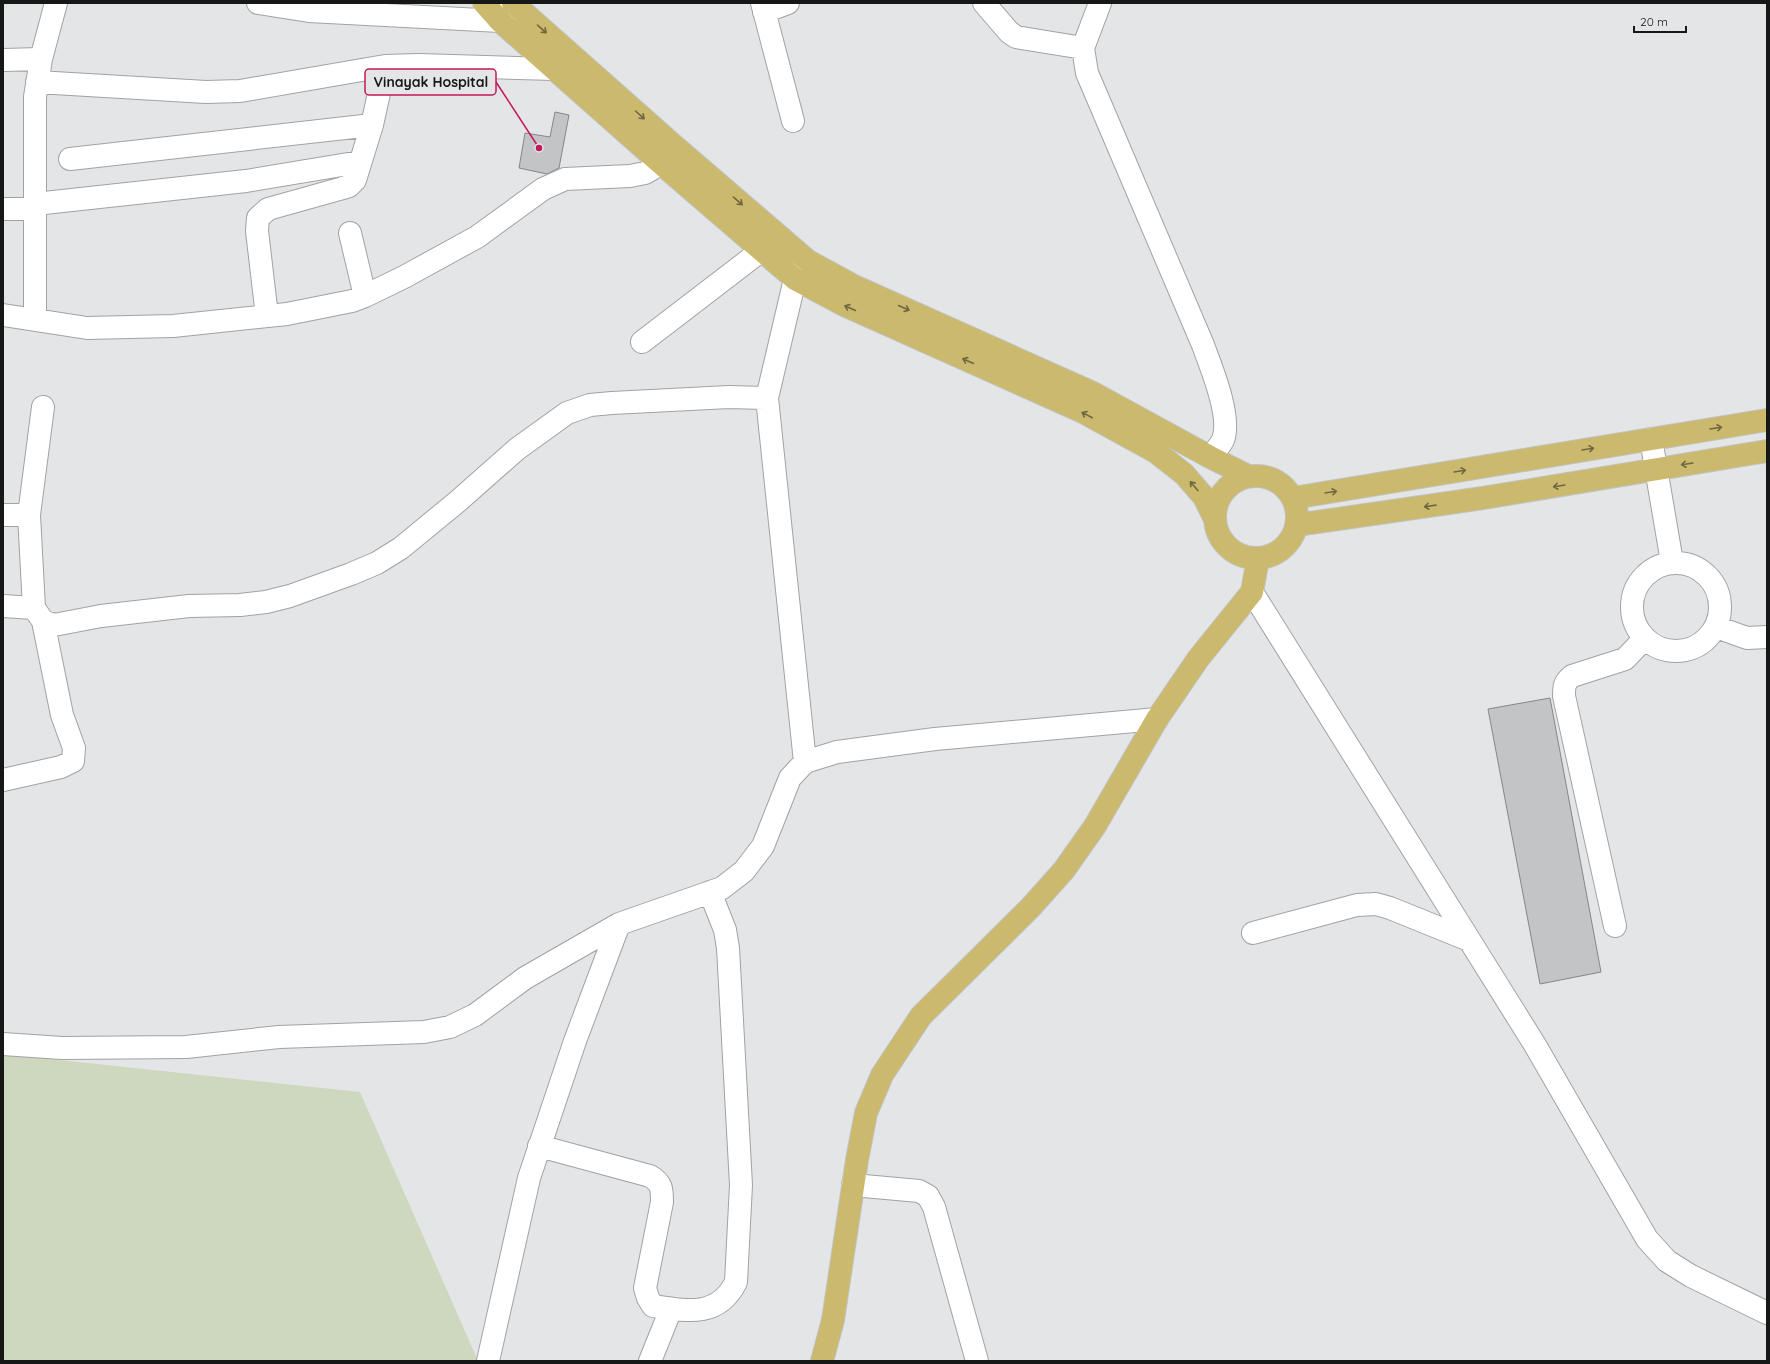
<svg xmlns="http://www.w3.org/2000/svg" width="1770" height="1364" font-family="Quicksand,sans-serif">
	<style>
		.green { fill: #cdd8bf }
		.building { fill: #c3c4c6; stroke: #858688 }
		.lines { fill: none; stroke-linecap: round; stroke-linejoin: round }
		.minor-casing { stroke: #a2a2a4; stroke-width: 24 }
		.major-casing { stroke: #c2c3c3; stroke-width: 24 }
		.minor { stroke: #fff; stroke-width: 22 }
		.major { stroke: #cbb96d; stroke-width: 22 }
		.oneway { stroke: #706842 }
		.leader { fill: none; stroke: #c2185b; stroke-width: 1.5 }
		.callout-dot { fill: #c2185b; stroke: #e4e5e6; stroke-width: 1.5 }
		.callout { fill: #e4e5e6; stroke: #c2185b; stroke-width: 1.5 }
		.callout-label { font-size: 14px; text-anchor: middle; font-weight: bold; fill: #161717 }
	</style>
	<rect width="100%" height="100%" fill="#e4e5e6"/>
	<!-- green -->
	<path class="green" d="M3 1054 360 1092 478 1361H3Z"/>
	<!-- building -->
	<path class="building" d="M555 112 569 115 559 168 547 174 519 168 525 133 550 137Z
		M1550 698 1601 972 1540 984 1488 709Z"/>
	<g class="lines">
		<!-- minor casing -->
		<g class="minor-casing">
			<path id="minor" d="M258 3 309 11 500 21 510 10
				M762 3 793 121
				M984 3 1009 32 1016 37 1083 48
				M1100 3 1083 48 1087 73 1203 345C1211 367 1232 417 1223 440 1220 446 1214 452 1210 457
				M764 12 788 3
				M3 60 41 59
				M37 82 206 92 240 91 385 66 419 65 554 69
				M70 159 372 125
				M35 204 246 181 360 162
				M3 209H35
				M350 233 365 296
				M3 315 87 328 173 326 287 314 352 301 365 296 404 277 477 237 543 189 565 179 630 176 645 173 652 169 657 160
				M267 316 257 231 258 218 268 209 343 188 349 186 355 180 372 125 385 66
				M35 320V97L41 59 56 3
				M642 342 762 250
				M43 407 29 515 34 608 43 621 54 625 101 616 189 606 240 605 266 602 290 596 351 574 377 563 401 548 457 502 517 449 567 413 590 405 612 403 729 397 767 398
				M1651 439 1672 562
				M3 515H29
				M1632 607a44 44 0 1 1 88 0a44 44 0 1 1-88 0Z
				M1252 592 1535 1045 1647 1239 1667 1261 1691 1276 1767 1313
				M3 606 34 608
				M1716 627 1747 638 1767 637
				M805 762 767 398 795 279 806 264
				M3 780 61 767 73 761 74 748 62 715 43 621
				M1615 926 1564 696C1564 687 1564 682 1572 676L1625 659 1645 638
				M1253 933 1357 905 1376 904 1390 908 1469 940
				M3 1044 62 1048 186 1047 279 1037 424 1032 450 1027 475 1015 525 978 619 924 722 888 744 871 763 846 790 778 805 762 837 752 935 739 1157 719
				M539 1146 650 1176C662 1183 662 1189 662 1202L645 1288 648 1298 653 1306C687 1311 718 1318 736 1282L741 1185 728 948 725 930 710 892
				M853 1185 919 1191 928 1196 934 1207 977 1361
				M488 1361 529 1178 575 1041 619 924
				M650 1361 671 1309"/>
		</g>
		<!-- major casing -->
		<g class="major-casing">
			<path id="major" d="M484 3 500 21 657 160 795 279 844 305 1083 412 1156 452 1184 474 1204 497 1215 519
				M513 3 672 144 808 261 854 286 1093 393 1210 457 1248 476
				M1215 517a41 41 0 1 1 82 0a41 41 0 1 1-82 0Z
				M1293 498 1767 420
				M1296 525 1483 498 1767 451
				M822 1361 833 1320 857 1160 866 1113 882 1075 921 1016 1030 908 1064 870 1095 826 1157 719 1198 659 1252 592 1258 558"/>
		</g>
		<!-- minor -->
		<use href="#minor" class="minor"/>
		<!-- major -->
		<use href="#major" class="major"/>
	</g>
	<!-- one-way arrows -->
	<defs><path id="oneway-shaft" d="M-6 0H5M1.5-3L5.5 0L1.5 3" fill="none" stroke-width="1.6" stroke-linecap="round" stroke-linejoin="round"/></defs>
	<g class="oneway">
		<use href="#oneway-shaft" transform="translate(542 29) rotate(41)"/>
		<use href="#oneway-shaft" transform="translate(640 115) rotate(42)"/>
		<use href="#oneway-shaft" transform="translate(738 201) rotate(41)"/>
		<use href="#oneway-shaft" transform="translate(850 308) rotate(-156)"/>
		<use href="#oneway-shaft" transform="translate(904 308) rotate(24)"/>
		<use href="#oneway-shaft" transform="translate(968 361) rotate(-156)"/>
		<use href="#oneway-shaft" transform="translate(1087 415) rotate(-152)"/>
		<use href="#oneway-shaft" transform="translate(1716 428) rotate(-9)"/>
		<use href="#oneway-shaft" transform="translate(1588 449) rotate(-9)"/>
		<use href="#oneway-shaft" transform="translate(1687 464) rotate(171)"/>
		<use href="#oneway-shaft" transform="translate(1460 471) rotate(-9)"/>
		<use href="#oneway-shaft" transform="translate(1194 486) rotate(-130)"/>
		<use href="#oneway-shaft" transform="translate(1559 486) rotate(171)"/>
		<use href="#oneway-shaft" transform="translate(1331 492) rotate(-9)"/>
		<use href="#oneway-shaft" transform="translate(1430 506) rotate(172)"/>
	</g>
	<!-- callouts -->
	<path class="leader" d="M539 148L496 82"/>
	<circle class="callout-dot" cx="539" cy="148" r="4"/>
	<rect class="callout" x="365" y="69" width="131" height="26" rx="4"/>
	<g class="callout-label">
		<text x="431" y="87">Vinayak Hospital</text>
	</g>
	<!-- border -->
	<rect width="1770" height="1364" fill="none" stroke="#161717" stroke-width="8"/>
	<!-- scale -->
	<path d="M1634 26v6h52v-6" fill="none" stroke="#161717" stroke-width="2"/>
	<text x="1640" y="26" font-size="12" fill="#161717" stroke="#e4e5e6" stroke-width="3" paint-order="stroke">20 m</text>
</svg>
